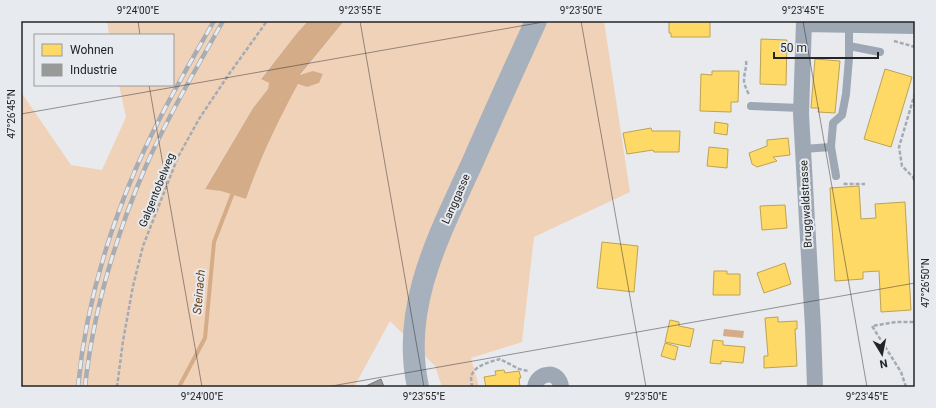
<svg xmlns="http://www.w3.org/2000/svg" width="936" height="408" font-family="Roboto,sans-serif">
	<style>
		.green { fill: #f0d2b8 }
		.water { fill: #d4ac88 }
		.homes { fill: #ffd966; stroke: #bda352 }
		.industry { fill: #999; stroke: #767676 }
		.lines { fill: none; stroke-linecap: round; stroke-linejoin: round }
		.stream { stroke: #d4ac88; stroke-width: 4 }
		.path { stroke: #a5abb4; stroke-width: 2.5; stroke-dasharray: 4 2; stroke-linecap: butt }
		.lane { stroke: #9ea8b5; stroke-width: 8 }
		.street { stroke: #9ea8b5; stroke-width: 16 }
		.secondary { stroke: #a7b1bd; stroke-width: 22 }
		.rail-casing { stroke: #a7adb3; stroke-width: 4.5 }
		.rail { stroke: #e7eaee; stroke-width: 3; stroke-dasharray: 9; stroke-linecap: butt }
		.ticks { fill: none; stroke: #232425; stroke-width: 1; stroke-opacity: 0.45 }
		.labels { text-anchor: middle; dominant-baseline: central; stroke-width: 4; stroke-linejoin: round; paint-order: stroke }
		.street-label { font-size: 11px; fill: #232425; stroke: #e7eaee }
		.water-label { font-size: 12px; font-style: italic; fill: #6c441c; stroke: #e7eaee }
		.neatline { fill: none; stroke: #232425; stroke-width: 1.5 }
		.ticks-label { font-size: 10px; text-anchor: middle; fill: #232425 }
	</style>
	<rect width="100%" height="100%" fill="#e8eaed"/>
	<!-- green -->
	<path class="green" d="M107 21H308L297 33 261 78 269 83 268 89 253 108 205 188 221 191 246 199C260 158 277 122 298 84L307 87 319 83 323 74 300 76 344 21H604L630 192 534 237 522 342 471 358 479 387H442L435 366 390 321 354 387H21V92L71 165 102 170 126 117 119 85H173V35H109Z"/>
	<!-- water -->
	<path class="water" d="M308 21H344L300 75 313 71 323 74 319 83 307 87 298 84C277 123 260 158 246 199L221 191 205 189 253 108 268 89 269 83 261 79 297 33Z
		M724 329 744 331 743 338 723 336Z"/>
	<!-- homes -->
	<path class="homes" d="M669 21H710V37H671V33H669Z
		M761 39 787 40 786 85 760 84Z
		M815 59 840 61 835 113 818 112 819 108H811Z
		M885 69 912 77 891 147 864 139Z
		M712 71H739L738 102H731V112L700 111 701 74 712 75Z
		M715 122 728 124 727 135 714 133Z
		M651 128 652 131H680L679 152H654L653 150 627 154 623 133Z
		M788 138 790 155 773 157 777 161 757 167 752 164 749 153 767 146V140Z
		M709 147 728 149 727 168 707 166Z
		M859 186 861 219 876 218 875 204 905 202 911 310 881 312 879 271 863 272V279L835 281 830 188Z
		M785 205 787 228 762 230 760 206Z
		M602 242 638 246 634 292 597 288Z
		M785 263 791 284 764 293 757 273Z
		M714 271H727V274H740V295H713Z
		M778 317V322L797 321V329H795L797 366 764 368V356H768L765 318Z
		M670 320 679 322V326L694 329 690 347 665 342Z
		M713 340 723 341V345L745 347 743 363 721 361V364L710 363Z
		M665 343 678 347 675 360 661 356Z
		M504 370 505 373 519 371 521 378H519L520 387H486L484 377 496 375 495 371Z"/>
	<!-- industry -->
	<path class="industry" d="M381 379 384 387H367L366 386Z"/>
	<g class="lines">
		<!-- stream -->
		<path class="stream" d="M179 387 205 338 214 242 234 190"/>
		<!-- path -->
		<path class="path" d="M894 41 915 47
			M746 61C747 67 744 73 744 80 744 85 747 90 749 95
			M915 93 899 147 902 166 915 179
			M913 177 915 182
			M844 183 845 184H865
			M117 387 123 341 133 286 143 246 178 157 199 119 229 74 267 21
			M472 387C472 384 471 380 471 377 474 365 490 362 500 359L519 369 528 371
			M906 387 901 372 872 326 896 322H915"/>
		<!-- lane -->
		<path class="lane" d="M849 46 880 52
			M751 106 801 108
			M831 147 836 176
			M803 149 831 147 833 123 842 115 846 94 849 58V24"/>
		<!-- street -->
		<path class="street" d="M804 21 801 114 813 328 815 387
			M804 24 915 26
			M535 387C538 371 559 370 561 387"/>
		<!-- secondary -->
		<path class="secondary" d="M418 387C400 305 441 232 474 159 494 113 515 67 536 21"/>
		<!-- rail casing -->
		<g class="rail-casing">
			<path id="rail" d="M78 387C85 311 107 235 137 166 159 116 187 68 214 21
				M85 387C93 312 115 238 145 168 167 118 196 69 223 21"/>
		</g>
		<!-- rail -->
		<use href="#rail" class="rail"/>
	</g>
	<!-- ticks -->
	<path class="ticks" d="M138 21 140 35M360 21 424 387M581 21 646 387M803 21 867 387M149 85 202 387M21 114 549 21M326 387 915 283"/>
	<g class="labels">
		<!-- street labels -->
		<g class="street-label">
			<text transform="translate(157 190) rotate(-68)">Galgentobelweg</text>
			<text transform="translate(456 199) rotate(-66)">Langgasse</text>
			<text transform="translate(806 204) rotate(-93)">Bruggwaldstrasse</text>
		</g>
		<!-- water labels -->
		<g class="water-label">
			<text transform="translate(199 292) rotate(-85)">Steinach</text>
		</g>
	</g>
	<!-- border -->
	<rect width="936" height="408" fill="none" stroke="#e7eaee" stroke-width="44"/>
	<!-- legend -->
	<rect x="34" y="34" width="140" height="52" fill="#e7eaee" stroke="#999b9e"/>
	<rect x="42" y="44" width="20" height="12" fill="#ffd966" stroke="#999b9e"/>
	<text x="70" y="54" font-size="12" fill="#232425">Wohnen</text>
	<rect x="42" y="64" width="20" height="12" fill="#999999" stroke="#999b9e"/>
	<text x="70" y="74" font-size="12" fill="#232425">Industrie</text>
	<!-- north arrow -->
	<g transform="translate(882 354) rotate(170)" stroke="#e7eaee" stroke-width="3" paint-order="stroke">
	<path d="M0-3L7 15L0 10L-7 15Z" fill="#232425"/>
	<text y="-6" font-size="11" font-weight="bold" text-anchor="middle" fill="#232425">N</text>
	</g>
	<!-- scale -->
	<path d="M774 52v6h104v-6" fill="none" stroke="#232425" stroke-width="2"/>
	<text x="780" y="52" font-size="12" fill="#232425" stroke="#e7eaee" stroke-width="3" paint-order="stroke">50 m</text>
	<rect x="22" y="22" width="892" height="364" class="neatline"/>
	<g class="ticks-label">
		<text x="138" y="14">9°24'00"E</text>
		<text x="360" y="14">9°23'55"E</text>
		<text x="581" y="14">9°23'50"E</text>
		<text x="803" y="14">9°23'45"E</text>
		<text transform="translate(11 114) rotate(-90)" y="4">47°26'45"N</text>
		<text transform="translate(925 283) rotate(-90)" y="4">47°26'50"N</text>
		<text x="202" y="400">9°24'00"E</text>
		<text x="424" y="400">9°23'55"E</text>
		<text x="646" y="400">9°23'50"E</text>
		<text x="867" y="400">9°23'45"E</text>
	</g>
</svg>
